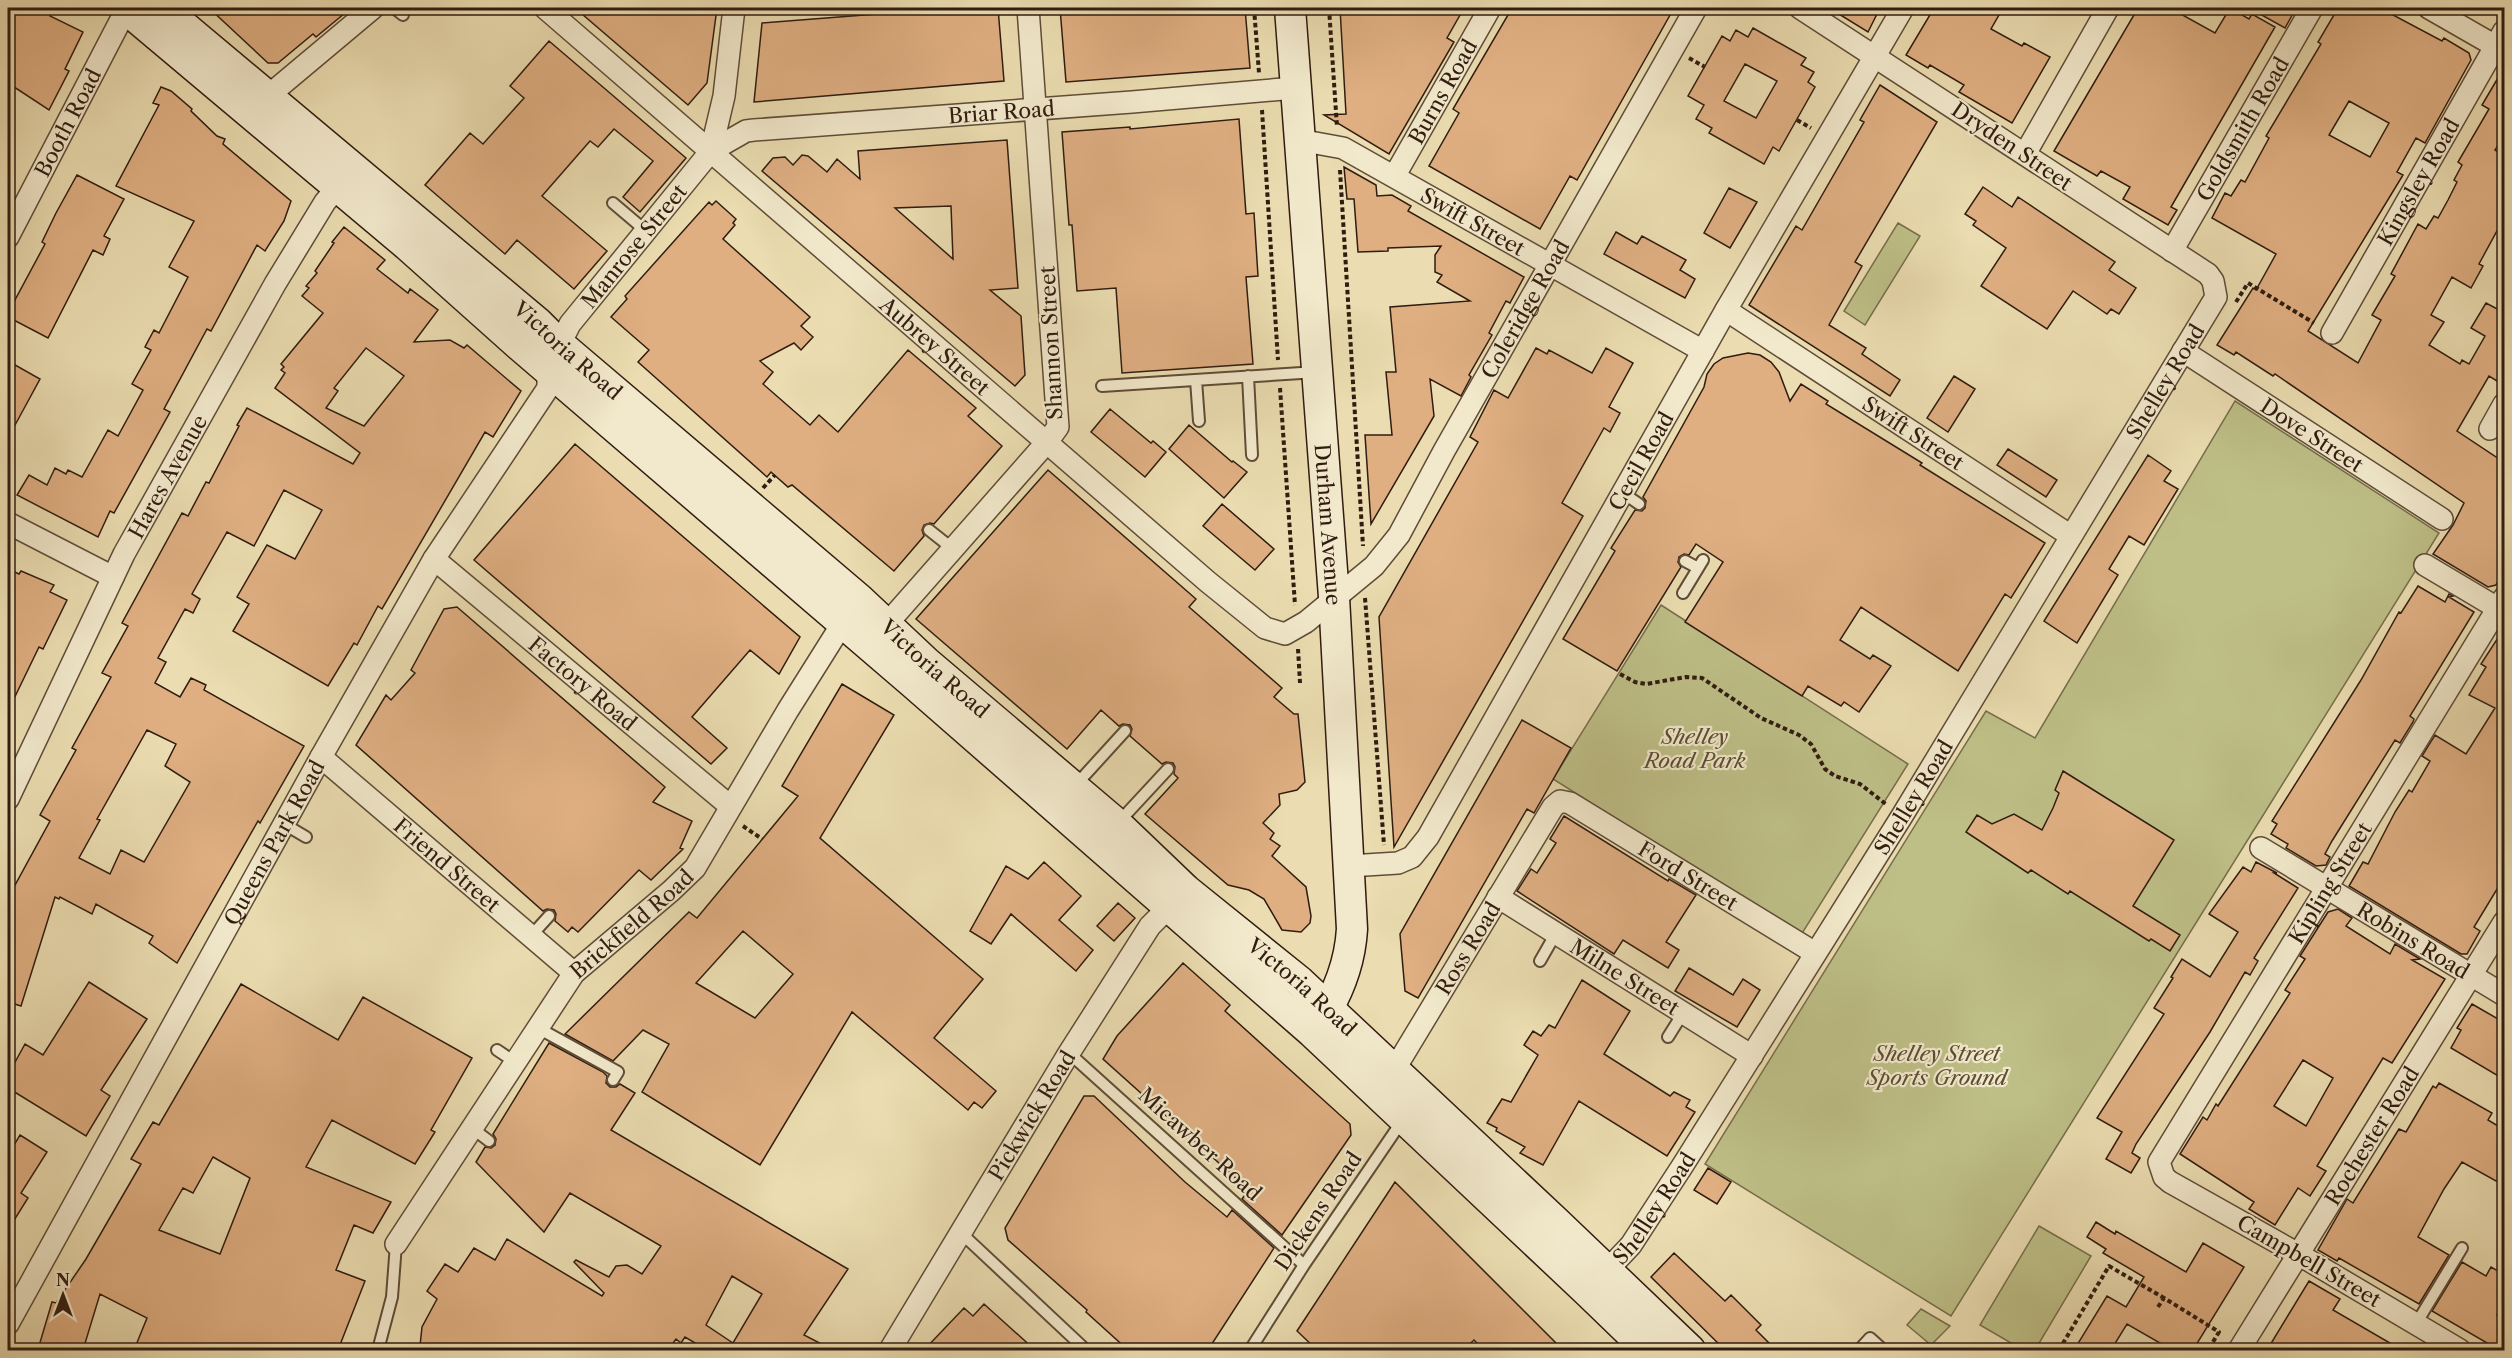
<svg xmlns="http://www.w3.org/2000/svg" width="2512" height="1358" font-family="'Libre Caslon Text',serif">
	<style>
		.green { fill: #bebf87; stroke: #776e4c; stroke-width: 1.5 }
		.building { fill: #dfaf82; stroke: #301c10; stroke-width: 1.5; fill-rule: evenodd }
		.lines { fill: none; stroke-linecap: round; stroke-linejoin: round }
		.lane-casing { stroke: #5f4c38; stroke-width: 14 }
		.street-casing { stroke: #5f4c38; stroke-width: 24 }
		.secondary-casing { stroke: #301c10; stroke-width: 33 }
		.path { stroke: #301c10; stroke-width: 4; stroke-dasharray: 4.5 3; stroke-linecap: butt }
		.lane { stroke: #f2e9cc; stroke-width: 10 }
		.street { stroke: #f2e9cc; stroke-width: 21 }
		.secondary { stroke: #f2e9cc; stroke-width: 30 }
		.labels { text-anchor: middle; dominant-baseline: central; stroke-width: 4.5; stroke-linejoin: round; paint-order: stroke }
		.street-label { font-size: 21px; fill: #301c10; stroke: #f2e9cc }
		.park-label { font-size: 21px; font-style: italic; fill: #5b4d34; stroke: #f2e9cc }
	</style>
	<rect width="100%" height="100%" fill="#ebddb1"/>
	<filter id="stains"><feTurbulence type="fractalNoise" baseFrequency=".00333" numOctaves="4"/><feColorMatrix values="0 0 0 0 .2 0 0 0 0 .09 0 0 0 0 .02 0 0 0 .5 -.17"/></filter>
	<radialGradient id="worn" r=".72"><stop offset=".6" stop-color="#630" stop-opacity="0"/><stop offset="1" stop-color="#630" stop-opacity=".3"/></radialGradient>
	<!-- green -->
	<path class="green" d="M1898 223 1920 236 1865 325 1844 311Z
		M2235 401 2439 533 1951 1316 1705 1164 1986 711 2035 738Z
		M1661 605 1908 764 1801 935 1553 779Z
		M2039 1226 2091 1256 2035 1350H2023L1980 1325Z
		M1921 1309 1950 1326 1931 1345 1907 1325Z"/>
	<!-- building -->
	<path class="building" d="M8 8H54L50 16 83 32 65 69 69 71 49 110 8 83Z
		M209 8H351L316 37 313 34 278 63H268Z
		M575 8H717L707 83 688 105Z
		M914 8H998L1004 81 754 102 762 23 915 11Z
		M1060 8H1086L1085 13 1127 8H1245L1250 68 1066 82Z
		M1340 8H1464L1447 38 1454 42 1389 154 1324 115 1346 114Z
		M1512 8H1674L1577 180 1570 176 1540 229 1429 166 1459 113 1453 109Z
		M1829 8H1880L1868 32Z
		M1934 8H2003L1991 29 2022 46 2024 43 2050 57 2012 123 1959 92 1964 85 1930 65 1928 68 1906 55Z
		M2138 8H2170L2215 33 2230 8 2249 19 2252 14 2275 27 2171 207 2177 210 2168 225 2123 199 2130 187 2101 171 2097 176 2054 151Z
		M2249 8H2296L2285 28Z
		M2338 8H2380L2442 41 2444 38 2469 53 2471 60 2425 143 2416 138 2397 172 2403 175 2308 331 2358 363 2381 320 2372 315 2395 276 2391 274 2418 224 2426 229 2434 216 2438 218 2448 200 2457 182 2454 180 2462 165 2458 162 2489 109 2482 105 2505 66V135L2495 150 2505 156V216L2479 264 2483 266 2471 288 2452 277 2431 315 2444 322 2429 345 2460 364 2462 360 2469 364 2485 336 2471 328 2486 303 2505 313V369L2497 381 2489 376 2457 431 2505 463V570L2496 585 2488 587 2433 554 2453 525 2464 503 2275 374 2273 376 2236 352 2234 355 2217 345 2253 288 2256 290 2276 254 2212 218 2225 193 2231 196 2241 180 2245 182 2269 138 2266 136 2321 44 2318 42ZM2349 101 2389 123 2370 157 2329 135Z
		M1753 28 1806 58 1801 65 1814 72 1808 82 1815 87 1779 151 1773 147 1764 164 1709 133 1712 128 1696 119 1704 105 1688 96 1722 36 1730 41 1736 30 1748 37ZM1745 64 1777 81 1756 118 1724 101Z
		M549 41 686 158 640 212 623 197 653 161 614 129 598 147 590 141 542 196 607 251 574 289 517 240 505 254 425 185 470 133 483 144 524 98 510 86Z
		M1880 85 1937 122 1855 262 1862 266 1829 325 1866 348 1862 354 1900 380 1890 396 1749 305 1796 226 1802 230 1864 122 1860 120Z
		M161 87 171 91 192 109 191 111 217 136 225 139 223 144 291 201 284 221 265 251 257 245 211 331 207 329 164 409 170 412 114 513 110 511 98 537 17 495 29 475 47 485 55 468 66 474 68 470 82 477 108 430 118 436 143 390 132 384 151 350 145 347 154 330 159 333 188 277 169 267 194 221 116 186 159 105 153 103Z
		M1239 119 1246 214 1254 213 1258 276 1246 277 1253 364 1122 373 1116 288 1077 291 1072 225H1069L1062 132 1130 127V129Z
		M1007 140 1018 288 990 290 1021 316 1025 375 1015 386 762 171 773 158 785 157 793 165 802 155 808 156 827 172 837 159 860 179 858 151ZM951 206 953 259 895 208Z
		M1344 167 1376 185 1377 196 1392 195 1411 206 1408 211 1524 277 1510 303 1506 301 1489 333 1492 335 1469 375 1471 377 1461 396 1430 379 1434 416 1371 524 1365 435H1392L1386 372H1396L1390 307 1470 301 1437 282 1442 275 1435 272V255L1441 246 1388 248V251L1358 252 1354 199H1347Z
		M77 175 124 199 104 236 110 239 103 255 93 250 48 338 8 317V313L45 244 42 242 56 213Z
		M1983 187 2012 207 2018 197 2115 262 2109 270 2136 288 2119 314 2111 309 2107 314 2073 291 2047 329 1981 286 2006 248 1973 225 1976 221 1965 214Z
		M1729 188 1757 202 1730 248 1704 233Z
		M716 201 736 219 733 223 735 225 723 239 810 317 801 326 813 337 801 350 794 343 760 361 773 372 763 384 810 425 819 415 838 432 908 350 976 408 968 416 1002 446 934 524 930 523 924 525 922 530 924 536 894 571 792 485 788 487 771 472 767 477 638 362 649 350 611 317 627 299 625 296 709 202 712 205Z
		M344 227 385 260 377 269 408 293 410 289 438 310 414 342 450 340 464 348 467 345 521 391 493 437 485 432 382 609 378 606 357 645 354 643 328 686 233 631 249 604 237 597 267 545 295 559 322 510 284 490 254 546 227 532 192 594 200 599 193 613 185 609 158 658 166 662 155 683 180 697 191 678 206 685 204 690 304 746 260 823 258 821 177 963 149 943 153 936 96 904 92 914 60 897 59 899 55 897 21 1006 8 1002V883L15 885 50 821 40 815 76 750 72 748 111 677 102 673 128 626 122 623 182 513 188 516 206 482 209 483 239 426 237 425 247 408 353 464 360 453 275 388 285 373 281 370 284 367 281 364 323 313 302 296 309 288 306 286 317 273 315 271 334 243 332 242ZM366 348 404 376 364 426 326 408 338 391 334 388ZM147 730 176 744 165 766 190 782 144 862 121 850 110 874 79 858 100 820 97 819Z
		M1616 232 1637 244 1642 236 1686 260 1680 270 1695 279 1685 298 1604 254Z
		M1536 348 1547 354 1549 350 1592 373 1606 348 1633 363 1609 407 1620 413 1610 432 1604 428 1562 503 1583 516 1394 847 1379 617 1478 442 1470 437 1494 390 1508 398Z
		M1748 353 1760 355 1771 362 1779 372 1790 401 1801 384 1828 401 1826 404 1922 463 1920 465 2045 543 2011 598 2005 594 1958 671 1861 607 1840 640 1870 659 1873 655 1891 666 1877 686 1859 712 1844 702 1841 706 1808 686 1802 696 1685 622 1723 562 1696 544 1689 555 1684 554 1679 557 1678 562 1681 567 1617 671 1563 639 1615 551 1611 548 1635 510 1642 511 1645 508 1646 501 1643 497 1704 387 1707 374 1714 364 1723 358Z
		M8 361 40 379 8 438Z
		M1954 376 1975 389 1948 432 1927 418Z
		M1110 409 1151 443 1153 441 1166 452 1145 477 1091 432Z
		M1189 425 1232 462 1233 461 1247 472 1224 498 1169 449Z
		M575 444 800 637 779 674 750 650 692 717 727 748 711 764 474 560Z
		M2008 449 2057 480 2046 497 1997 465Z
		M2148 455 2171 471 2164 481 2178 489 2144 545 2129 536 2109 569 2118 575 2077 643 2044 621Z
		M1048 470 1196 599 1189 607 1282 688 1274 697 1294 714H1298L1305 782 1297 790 1279 794 1280 805 1263 823 1274 833 1270 839 1280 846 1272 856 1306 887 1311 916 1310 923 1301 932 1282 930 1264 899 1249 890 1228 885 1145 814 1178 778 1174 774 1175 767 1173 763 1166 762 1162 764 1130 736 1132 729 1130 725 1123 724 1119 726 1101 710 1067 749 916 619Z
		M1222 504 1274 549 1255 570 1203 526Z
		M8 569 19 574 21 571 54 585 50 592 67 600 43 649 39 647 8 711Z
		M2418 586 2445 602 2449 594 2453 596 2449 597 2474 612 2410 716 2414 719 2413 722 2400 743 2395 740 2332 841 2325 854 2330 857 2326 865 2316 866 2286 848 2288 844 2271 834 2277 824 2272 821 2361 680 2399 612 2401 613Z
		M457 607 665 787 653 802 692 821 680 848 683 849 651 880 639 870 578 932 572 927 568 932 555 921 556 914 554 910 547 909 543 911 356 745 386 695 391 700 415 673 411 670 444 609Z
		M2505 627V876L2474 927 2480 931 2467 954H2461L2349 886 2363 862 2368 864 2395 812 2409 790 2412 792 2430 761 2422 756 2435 735 2466 754 2495 708 2469 695 2486 667 2481 664Z
		M842 684 894 715 820 838 983 979 934 1038 996 1091 982 1108 974 1102 968 1110 852 1012 760 1165 642 1092 669 1044 643 1030 613 1061 565 1034 689 912 697 918 798 796 782 786ZM743 931 793 974 755 1018 696 983Z
		M1522 720 1571 748 1534 813 1527 809 1418 998 1405 991 1400 934Z
		M2063 771 2174 840 2133 906 2180 935 2170 951 2151 939 2149 941 2070 891 2068 894 2031 870 2028 873 1966 832 1977 815 1992 824 2014 814 2042 830 2053 808 2059 793 2055 790Z
		M1564 816 1668 881 1669 879 1696 895 1666 942 1679 950 1668 968 1623 940 1614 954 1517 891 1531 869 1537 873 1556 843 1550 839Z
		M1044 862 1081 896 1059 920 1093 950 1076 971 1011 914 991 944 970 931 1006 866 1028 879Z
		M2256 862 2277 873H2274L2298 888 2254 958 2258 961 2250 975 2245 972 2210 1032 2136 1144 2132 1153 2140 1158 2131 1173 2106 1159 2122 1132 2097 1118 2164 1014 2154 1008 2173 978 2171 977 2182 959 2210 977 2238 932 2209 914 2243 867 2251 872Z
		M1118 903 1135 918 1114 941 1097 926Z
		M2338 909 2352 918 2346 926 2390 954 2395 944 2420 959 2412 960 2445 979 2392 1063 2383 1058 2317 1166 2326 1171 2310 1196 2298 1188 2275 1225 2249 1209 2254 1202 2180 1154 2203 1117 2207 1120 2216 1104 2218 1106 2290 993 2285 990 2305 959 2300 956 2328 912ZM2303 1060 2333 1078 2306 1126 2274 1106Z
		M1183 963 1230 1005 1225 1011 1350 1124 1351 1135 1282 1235 1242 1199 1249 1190 1103 1059 1117 1036Z
		M1689 968 1733 995 1743 979 1760 990 1737 1027 1675 991Z
		M1582 980 1630 1011 1604 1054 1670 1096 1674 1092 1690 1100 1686 1107 1695 1112 1667 1156 1579 1101 1543 1165 1520 1153 1525 1147 1496 1131 1497 1128 1487 1123 1502 1099 1511 1102 1538 1055 1524 1045 1533 1031 1541 1036 1549 1025 1555 1028Z
		M89 982 147 1019 101 1090 110 1096 86 1136 8 1088V1075L25 1044 43 1055Z
		M241 984 338 1040 363 997 472 1058 431 1130 435 1132 415 1164 332 1120 306 1167 391 1202 373 1233 354 1225 336 1270 365 1281 338 1350H134L147 1318 100 1294 83 1350H54L39 1346 52 1302 56 1303 86 1259 141 1164 131 1159 153 1122 159 1125ZM213 1157 250 1178 220 1254 159 1230 183 1188 193 1193Z
		M2472 1004 2505 1023V1080L2451 1048 2461 1030 2457 1028Z
		M549 1043 603 1072 607 1076 606 1083 610 1087H616L620 1084 635 1093 611 1130 848 1269 804 1335 833 1350H707L685 1337 681 1343 676 1339 668 1350H426L420 1346 422 1327 437 1299 427 1291 445 1264 458 1272 474 1248 495 1260 507 1239 602 1296 604 1293 574 1262 576 1260 609 1277 616 1266 627 1265 642 1274 661 1246 570 1193 544 1232 476 1162 485 1147 491 1148 495 1145 496 1139 493 1134ZM732 1276 762 1294 733 1343 706 1325Z
		M2439 1083 2492 1113 2488 1120 2503 1129 2498 1137 2505 1141V1186L2462 1162 2444 1189 2418 1237 2449 1255 2419 1304 2339 1258 2337 1261 2318 1250 2347 1199 2353 1203 2399 1129 2406 1132 2433 1086 2436 1088Z
		M1084 1096H1094L1185 1182 1227 1217 1232 1210 1274 1248 1208 1350H1128L1086 1312 1087 1310 1008 1240 1005 1228Z
		M20 1135 47 1152 21 1193 28 1198 8 1230V1155Z
		M1708 1168 1731 1182 1717 1204 1694 1190Z
		M1395 1182 1563 1350H1484L1474 1340 1463 1350H1317L1297 1331Z
		M2096 1222 2115 1234 2116 1231 2186 1272 2203 1243 2244 1267 2193 1350H2172L2127 1324 2111 1350H2074L2107 1296 2126 1307 2144 1277 2103 1253 2106 1249 2087 1237Z
		M1674 1253 1725 1301 1731 1295 1761 1325 1756 1330 1776 1350H1725L1651 1277Z
		M2462 1262 2486 1276 2491 1267 2505 1275V1302L2497 1315 2505 1320V1350H2499L2432 1311Z
		M2309 1281 2340 1299 2333 1310 2402 1350H2267Z
		M984 1304 1035 1350H924L964 1308 973 1316Z"/>
	<g class="lines">
		<!-- lane casing -->
		<g class="lane-casing">
			<path id="lane" d="M394 8 403 15
				M613 203 646 231
				M1248 376 1252 455
				M1196 380 1199 421
				M1102 386 1317 372
				M1623 493 1639 504
				M929 530 953 549
				M1685 561 1698 568
				M1683 593 1703 560
				M1074 787 1125 731
				M284 824 306 837
				M1117 824 1168 769
				M531 936 549 916
				M1540 961 1556 933
				M538 1028 618 1072 613 1080
				M1668 1037 1683 1013
				M497 1050 515 1062
				M1069 1053 1304 1265
				M472 1128 489 1141
				M960 1232 1086 1350
				M2416 1324 2462 1248
				M378 1350 392 1297 396 1244
				M1250 1350 1304 1265 1402 1121
				M1859 1350 1870 1338 1880 1347"/>
		</g>
		<!-- street casing -->
		<g class="street-casing">
			<g id="street">
				<path id="s1" d="M545 8 1208 582 1265 628 1285 634 1306 622 1374 566 1399 535 1444 451 1696 8"/>
				<path d="M2429 8 2504 51"/>
				<path d="M259 107 268 96 373 8"/>
				<path id="s2" d="M1299 140 1343 148 1703 351"/>
				<path d="M711 151 724 96 734 8"/>
				<path d="M2025 154 2108 8"/>
				<path id="s3" d="M1395 175 1490 8"/>
				<path id="s4" d="M8 237 127 8"/>
				<path id="s5" d="M2172 251 2312 8"/>
				<path id="s6" d="M1726 310 2071 536"/>
				<path id="s7" d="M2332 333 2504 31"/>
				<path id="s8" d="M2183 351 2442 519"/>
				<path d="M2490 429 2504 404"/>
				<path d="M8 523 113 577"/>
				<path id="s9" d="M434 559 730 806"/>
				<path d="M2425 565 2504 612"/>
				<path d="M878 634 1047 442 1058 427 1028 8"/>
				<path id="s10" d="M321 757 574 973"/>
				<path id="s11" d="M8 799 124 554 275 284 325 202 347 176"/>
				<path id="s12" d="M2261 848 2504 995"/>
				<path id="s13" d="M1349 866 1398 863 1412 857 1428 837 1726 310 1903 8"/>
				<path id="s14" d="M1498 897 1752 1056"/>
				<path id="s15" d="M1388 1080 1553 807 1560 801 1570 803 1815 953"/>
				<path id="s16" d="M396 1244 574 973 671 891 695 868 788 710 849 613"/>
				<path id="s17" d="M1599 1279 1631 1245 1683 1165 1902 816 2216 297 2213 281 2208 274 1800 8"/>
				<path id="s18" d="M8 1324 321 757 434 559 548 388V368L570 324 711 151 746 131 754 130 1132 102 1295 88"/>
				<path id="s19" d="M890 1350 1069 1053 1150 926 1177 899"/>
				<path id="s20" d="M2239 1350 2504 922"/>
				<path id="s21" d="M2460 1350 2298 1254 2170 1182 2164 1177 2159 1162 2504 598"/>
			</g>
		</g>
		<!-- secondary casing -->
		<g class="secondary-casing">
			<g id="secondary">
				<path d="M125 8 407 245 519 345 913 683 1312 1032 1588 1292 1648 1350"/>
				<path id="s22" d="M162 8 538 323 559 344 859 599 926 662 1117 824 1186 890 1299 981 1556 1222 1690 1350"/>
				<path id="s23" d="M1290 8 1334 597 1352 929C1350 963 1337 996 1318 1024"/>
			</g>
		</g>
		<!-- path -->
		<path class="path" d="M1254 8 1259 73
			M1329 8 1337 127
			M1689 58 1705 67
			M1262 110 1278 360
			M1797 120 1811 128
			M1340 170 1363 546
			M2236 302 2248 283 2314 323
			M1280 388 1295 605
			M763 488 775 475
			M1365 598 1384 845
			M1298 649 1300 683
			M1620 674 1635 682 1646 684 1686 677 1702 678 1761 718 1799 735 1811 744 1825 769 1835 776 1860 784 1887 805
			M743 826 762 839
			M2158 1307 2164 1298 2219 1332 2208 1350
			M2059 1350 2109 1266 2164 1298"/>
		<!-- lane -->
		<use href="#lane" class="lane"/>
		<!-- street -->
		<use href="#street" class="street"/>
		<!-- secondary -->
		<use href="#secondary" class="secondary"/>
	</g>
	<g class="labels">
		<!-- street labels -->
		<g class="street-label">
			<text stroke="none"><textPath href="#s3" startOffset="96">Burns Road</textPath></text>
			<text stroke="none"><textPath href="#s18" startOffset="1670">Briar Road</textPath></text>
			<text stroke="none"><textPath href="#s4" startOffset="129">Booth Road</textPath></text>
			<text stroke="none"><textPath href="#s5" startOffset="141">Goldsmith Road</textPath></text>
			<text transform="translate(2012 146) rotate(34)">Dryden Street</text>
			<text stroke="none"><textPath href="#s7" startOffset="174">Kingsley Road</textPath></text>
			<text stroke="none"><textPath href="#s2" startOffset="194">Swift Street</textPath></text>
			<text stroke="none"><textPath href="#s18" startOffset="1251">Manrose Street</textPath></text>
			<text stroke="none"><textPath href="#s1" startOffset="1382">Coleridge Road</textPath></text>
			<text transform="translate(1051 343) rotate(-93)">Shannon Street</text>
			<text stroke="none"><textPath href="#s1" startOffset="516">Aubrey Street</textPath></text>
			<text stroke="none"><textPath href="#s22" startOffset="531">Victoria Road</textPath></text>
			<text stroke="none"><textPath href="#s17" startOffset="1062">Shelley Road</textPath></text>
			<text stroke="none"><textPath href="#s6" startOffset="224">Swift Street</textPath></text>
			<text stroke="none"><textPath href="#s8" startOffset="154">Dove Street</textPath></text>
			<text stroke="none"><textPath href="#s13" startOffset="522">Cecil Road</textPath></text>
			<text stroke="none"><textPath href="#s11" startOffset="360">Hares Avenue</textPath></text>
			<text stroke="none"><textPath href="#s23" startOffset="518">Durham Avenue</textPath></text>
			<text stroke="none"><textPath href="#s22" startOffset="1017">Victoria Road</textPath></text>
			<text stroke="none"><textPath href="#s9" startOffset="194">Factory Road</textPath></text>
			<text stroke="none"><textPath href="#s17" startOffset="576">Shelley Road</textPath></text>
			<text stroke="none"><textPath href="#s18" startOffset="550">Queens Park Road</textPath></text>
			<text stroke="none"><textPath href="#s10" startOffset="166">Friend Street</textPath></text>
			<text stroke="none"><textPath href="#s15" startOffset="477">Ford Street</textPath></text>
			<text stroke="none"><textPath href="#s21" startOffset="686">Kipling Street</textPath></text>
			<text stroke="none"><textPath href="#s16" startOffset="400">Brickfield Road</textPath></text>
			<text stroke="none"><textPath href="#s12" startOffset="178">Robins Road</textPath></text>
			<text stroke="none"><textPath href="#s15" startOffset="154">Ross Road</textPath></text>
			<text stroke="none"><textPath href="#s14" startOffset="150">Milne Street</textPath></text>
			<text stroke="none"><textPath href="#s22" startOffset="1503">Victoria Road</textPath></text>
			<text stroke="none"><textPath href="#s19" startOffset="274">Pickwick Road</textPath></text>
			<text stroke="none"><textPath href="#s20" startOffset="252">Rochester Road</textPath></text>
			<text transform="translate(1200 1144) rotate(42)">Micawber Road</text>
			<text stroke="none"><textPath href="#s17" startOffset="90">Shelley Road</textPath></text>
			<text transform="translate(1318 1211) rotate(-56)">Dickens Road</text>
			<text transform="translate(2309 1261) rotate(30)">Campbell Street</text>
		</g>
		<!-- park labels -->
		<g class="park-label">
			<text x="1695" y="736">Shelley<tspan x="1695" dy="24">Road Park</tspan></text>
			<text x="1937" y="1053">Shelley Street<tspan x="1937" dy="24">Sports Ground</tspan></text>
		</g>
	</g>
	<!-- margin -->
	<rect width="2512" height="1358" fill="none" stroke="#ebddb1" stroke-width="30"/>
	<rect x="9" y="9" width="2494" height="1340" fill="none" stroke="#301c10" stroke-width="3"/>
	<rect x="15" y="15" width="2482" height="1328" fill="none" stroke="#301c10" stroke-width="1.5"/>
	<!-- north arrow -->
	<g transform="translate(63 1295)" stroke="#f2e9cc" stroke-width="4.5" paint-order="stroke">
	<path d="M0-4.5L10 22L0 15L-10 22Z" fill="#301c10"/>
	<text y="-9" font-size="16" font-weight="bold" text-anchor="middle" fill="#301c10">N</text>
	</g>
	<rect width="100%" height="100%" filter="url(#stains)"/>
	<rect width="100%" height="100%" fill="url(#worn)"/>
</svg>
